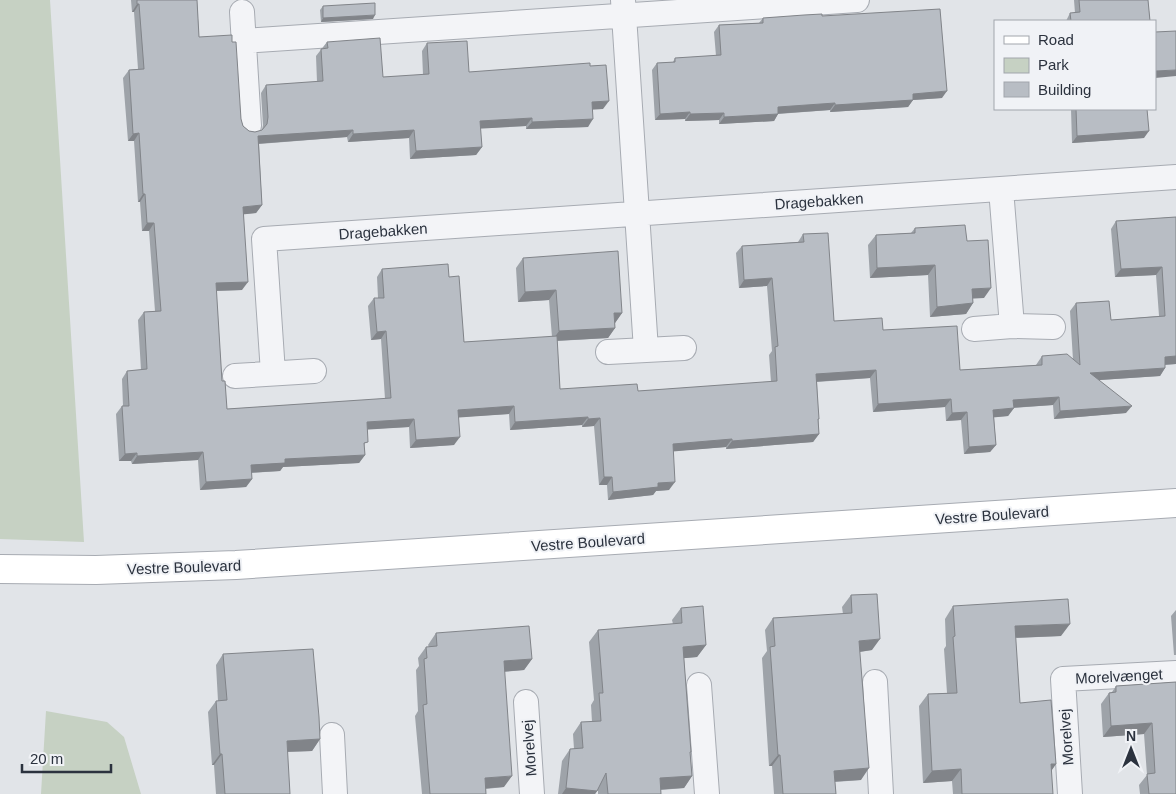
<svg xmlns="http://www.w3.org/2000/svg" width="1176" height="794" font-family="Arial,sans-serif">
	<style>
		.green { fill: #c6d1c3 }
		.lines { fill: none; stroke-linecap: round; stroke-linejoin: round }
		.street-casing { stroke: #a7abb2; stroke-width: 26 }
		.secondary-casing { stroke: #a7abb2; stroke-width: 30 }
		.street { stroke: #f3f4f7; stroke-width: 24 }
		.secondary { stroke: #fff; stroke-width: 28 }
		.wall { fill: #9ea3a9 }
		.shaded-wall { fill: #818489 }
		.building { fill: #b8bdc4; stroke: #818489 }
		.labels { text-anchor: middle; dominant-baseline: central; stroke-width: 4; stroke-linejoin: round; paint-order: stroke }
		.street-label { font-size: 15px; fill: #2b323e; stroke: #f0f2f6 }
	</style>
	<rect width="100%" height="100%" fill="#e1e4e8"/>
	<!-- green -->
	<path class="green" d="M0 0H50L84 542 0 539Z
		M46 711 107 722 124 737 141 794H41Z"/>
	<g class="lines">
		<!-- street casing -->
		<g class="street-casing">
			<path id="street" d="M623 0 646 350
				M242 12 249 126
				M244 41 857 0
				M1001 189 1012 326
				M974 329 1012 326 1053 327
				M608 352 684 348
				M273 373 264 239 1176 177
				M235 376 314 371
				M875 682 881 794
				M699 685 707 794
				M526 702 532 794
				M332 735 335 794
				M1070 794 1063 679 1176 673"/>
		</g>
		<!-- secondary casing -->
		<g class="secondary-casing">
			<path id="secondary" d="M0 569 96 570 236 565 1176 503"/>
		</g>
		<!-- street -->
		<use href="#street" class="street"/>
		<!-- secondary -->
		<use href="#secondary" class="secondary"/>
	</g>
	<!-- wall -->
	<path class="wall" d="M131 0H197L199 37 232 42 241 119 243 126 249 131 255 132 262 130 263 125 261 93 266 85 317 82 316 56 327 42 383 77 423 75 422 51 427 43 469 72 590 66 603 109H593L588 127 526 129V126L480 128 482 147 476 155 410 159 409 138 348 142 347 137 259 144 262 205 256 213 244 214 242 290 216 291 222 381 227 409 385 399 381 339 371 340 368 306 374 298H378L377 277 382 269 449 277 464 342 552 337 549 300 518 302 516 268 523 258 622 313 615 323V328L608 338 557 341 560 389 638 391 771 382 769 355 772 351 767 286 739 288 736 253 742 246 798 242 803 234 834 321 883 330 960 370 1036 365 1042 356 1073 360 1070 311 1076 303 1111 320 1159 316 1156 275 1115 277 1111 229 1116 221 1176 217V364L1165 365V368L1160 376 1099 380 1126 413 1054 419 1053 405 1014 408 1008 416 994 417 996 445 990 452 964 454 961 420 946 421 945 407 873 412 870 378 817 382 819 434 813 442 726 449V447L673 451 669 490 656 491 653 495 608 500 607 485H599L594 426 582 427V425L510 430 509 414 458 417 454 445 410 448 409 427 367 429 364 448 365 455 359 463 283 467 280 471 251 473 252 479 246 487 200 490 198 460 132 464 131 461H119L116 414 122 406H123L122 379 127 371 141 370 138 320 144 312 155 311 149 231H142L140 202H138L134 141H128L123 78 129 70 138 69 134 12H132Z
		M1074 0H1148L1150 21H1066L1070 13H1075Z
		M323 6 373 19 321 22 320 10Z
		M822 16 942 98 913 100 908 107 830 112V110L778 114 774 121 719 124V120L685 121V119L655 120 652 70 657 63 673 62 675 58 716 56 714 32 719 25 759 23 763 18Z
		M1071 109H1147L1144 138 1072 143Z
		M915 228 967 241 984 298H973V303L966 314 930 317 928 275 870 278 868 245 876 235 911 233Z
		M851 595 872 650 860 652 861 780 835 782 836 794H774L772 766H769L762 658 767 651 765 630 773 618 843 614 842 607Z
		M953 606 1061 636 1015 638 1020 703 1056 764 1051 771 1053 794H953L952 781 923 783 919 706 928 694 947 693 944 649 946 646 945 619Z
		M681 608 706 645 697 657 684 658 692 776 684 788 661 790V794H598V790L595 794H558L562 761 570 749H574L573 734 581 722H592L591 705 594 700 589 642 598 630 673 624 672 620Z
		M1176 610V655H1174L1171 616Z
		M436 633 532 659 524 670 504 672V787L486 789V794H422L415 716 418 711 416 670 419 666 418 658 426 647H429L428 645Z
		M223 654 320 739 312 751 287 752 290 794H216L214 765H212L208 712 216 701H218L216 665Z
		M1176 682V794H1140L1139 785 1147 775 1144 734 1103 737 1101 704 1109 693 1112 692 1116 686Z"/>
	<!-- shaded-wall -->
	<path class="shaded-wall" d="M137 4H139L134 12H132Z
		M375 15 373 19 321 22 323 18Z
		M1176 70V76L1155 78V71Z
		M947 91 942 98 913 100 908 107 830 112 835 105 913 94Z
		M609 101 603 109 587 110 592 102Z
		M835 103 830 110 773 114 778 107Z
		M690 112 685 119 655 120 660 114Z
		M724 113 719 120 685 121 690 114Z
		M778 114 774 121 719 124 724 117Z
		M532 118 526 126 474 129 480 121Z
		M593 119 588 127 526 129 532 122Z
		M353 130 347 137 253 144 258 136Z
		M414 130 409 138 348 142 353 134Z
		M1149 131 1144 138 1072 143 1077 136Z
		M139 133 134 141H128L133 134Z
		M482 147 476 155 410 159 416 151Z
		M143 194H145L140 202H138Z
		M262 205 256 213 238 215 243 207Z
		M147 223H154L149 231H142Z
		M935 265 928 275 870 278 877 268Z
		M1162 267 1156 275 1115 277 1121 269Z
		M772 278 767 286 739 288 744 280Z
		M248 282 242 290 210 291 216 283Z
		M991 288 984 298 965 299 972 289Z
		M556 290 549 300 518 302 525 292Z
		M973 303 966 314 930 317 937 307Z
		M614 313H622L615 323Z
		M615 328 608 338 552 341 559 331Z
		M386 331 381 339 371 340 377 332Z
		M1176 356V364L1159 365 1165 357Z
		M1165 368 1160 376 1085 381 1090 373Z
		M876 370 870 378 811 382 816 374Z
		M1059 397 1053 405 1008 408 1013 400Z
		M951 399 945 407 873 412 878 404Z
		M514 406 509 414 452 418 458 410Z
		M1132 406 1126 413 1054 419 1060 411Z
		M1014 408 1008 416 988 418 993 410Z
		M967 412 961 420 946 421 952 413Z
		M588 417 582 425 510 430 515 422Z
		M600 418 594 426 582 427 588 419Z
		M414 419 409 427 361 430 367 422Z
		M819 434 813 442 726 449 732 441Z
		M460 437 454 445 410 448 416 440Z
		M732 439 726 447 667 452 673 444Z
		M996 445 990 452 964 454 969 447Z
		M203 452 198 460 132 464 137 456Z
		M137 453 131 461H119L125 454Z
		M365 455 359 463 283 467 280 471 245 473 251 465 285 459Z
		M604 477H612L607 485H599Z
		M252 479 246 487 200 490 206 482Z
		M675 482 669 490 656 491 653 495 608 500 613 492 658 483Z
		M1070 624 1061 636 1006 638 1015 626Z
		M880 639 872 650 851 653 859 641Z
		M706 645 697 657 675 659 683 647Z
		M532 659 524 670 496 672 504 661Z
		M1152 723 1144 734 1103 737 1111 726Z
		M320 739 312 751 279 752 287 741Z
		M220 754H222L214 765H212Z
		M778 755H780L772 766H769Z
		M1051 764H1056L1047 777Z
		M869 768 861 780 826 782 834 771Z
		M961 769 952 781 923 783 932 771Z
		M512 776 504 787 477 789 485 778Z
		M692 776 684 788 652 790 660 778Z
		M566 788 597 791 595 794H562Z"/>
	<!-- building -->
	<path class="building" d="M137 0H197L199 37 232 35V42H236L241 119 243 126 249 131 255 132 262 130 267 124 268 117 266 85 323 81 321 49 328 48 327 42 380 38 383 77 429 74 427 43 467 41 469 72 590 63V66L606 65 609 101 592 102 593 119 532 122V118L480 121 482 147 416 151 414 130 353 134V130L258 136 262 205 243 207 248 282 216 283 222 381H225L227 409 391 398 386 331 377 332 374 298H384L382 269 448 264 449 277 459 276 464 342 557 336 560 389 637 384 638 391 777 381 775 347 778 346 772 278 744 280 742 246 804 242 803 234 828 233 834 321 882 318 883 330 957 326 960 370 1042 365V356L1067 354 1080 365 1076 303 1109 301 1111 320 1165 316 1162 267 1121 269 1116 221 1176 217V356L1165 357V368L1090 373 1132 406 1060 411 1059 397 1013 400 1014 408 993 410 996 445 969 447 967 412 952 413 951 399 878 404 876 370 816 374 819 419H818L819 434 732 441V439L673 444 675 482 658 483V487L613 492 612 477H604L600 418 588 419V417L515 422 514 406 458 410 460 437 416 440 414 419 367 422 368 442 364 443 365 455 285 459V463L251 465 252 479 206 482 203 452 137 456V453L125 454 122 406H129L127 371 147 369 144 312 161 311 154 223H147L145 194H143L139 133 133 134 129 70 144 69 139 4H137Z
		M1079 0H1148L1150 21H1071L1070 13 1080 12Z
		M375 3V15L323 18V6Z
		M940 9 947 91 913 94V100L835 105V103L778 107V114L724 117V113L690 114V112L660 114 657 63 675 62V58L721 55 719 25 763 23V18L804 15 822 14V16Z
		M1176 31V70L1155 71V32Z
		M1076 109H1147L1149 131 1077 136Z
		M965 225 967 241 988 240 991 288 972 289 973 303 937 307 935 265 877 268 876 235 915 233V228Z
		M618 251 622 313H614L615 328 559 331 556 290 525 292 523 258Z
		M877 594 880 639 859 641 869 768 834 771 836 794H783L780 755H778L770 647 775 646 773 618 852 613 851 595Z
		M1068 599 1070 624 1015 626 1020 703 1051 700 1056 764H1051L1053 794H962L961 769 932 771 928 694 957 693 953 637 955 636 953 606Z
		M703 606 706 645 683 647 691 752H690L692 776 660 778 661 794H608L606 773 597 791 566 788 570 749 583 748 581 722 601 721 599 693H603L598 630 682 623 681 608Z
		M529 626 532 659 504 661 512 776 485 778 486 794H430L423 705 427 704 424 659 427 658 426 647 437 646 436 633Z
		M313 649 319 717 320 739 287 741 290 794H225L222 754H220L216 701 227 700 223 654Z
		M1176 682V794H1149L1147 774 1155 773 1152 723 1111 726 1109 693 1116 692V686Z"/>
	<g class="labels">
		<!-- street labels -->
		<g class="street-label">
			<text transform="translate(819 201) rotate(-4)">Dragebakken</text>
			<text transform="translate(383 231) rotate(-4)">Dragebakken</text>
			<text transform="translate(992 515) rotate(-4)">Vestre Boulevard</text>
			<text transform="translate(588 542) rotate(-4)">Vestre Boulevard</text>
			<text transform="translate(184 567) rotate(-2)">Vestre Boulevard</text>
			<text transform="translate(1119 676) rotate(-3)">Morelvænget</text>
			<text transform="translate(1066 737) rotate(-94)">Morelvej</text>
			<text transform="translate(529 748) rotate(-94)">Morelvej</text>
		</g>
	</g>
	<!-- legend -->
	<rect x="994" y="20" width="162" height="90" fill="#f0f2f6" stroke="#a1a5ac"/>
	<rect x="1004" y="36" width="25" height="8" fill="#ffffff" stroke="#a1a5ac"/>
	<text x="1038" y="45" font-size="15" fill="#2b323e">Road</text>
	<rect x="1004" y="58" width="25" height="15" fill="#c6d1c3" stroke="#a1a5ac"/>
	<text x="1038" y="70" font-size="15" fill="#2b323e">Park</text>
	<rect x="1004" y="82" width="25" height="15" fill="#b8bdc4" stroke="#a1a5ac"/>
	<text x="1038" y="95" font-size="15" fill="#2b323e">Building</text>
	<!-- north arrow -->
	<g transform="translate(1131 749)" stroke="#f0f2f6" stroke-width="4" paint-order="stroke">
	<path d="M0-4L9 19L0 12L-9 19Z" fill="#2b323e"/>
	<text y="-8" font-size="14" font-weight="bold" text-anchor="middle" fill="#2b323e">N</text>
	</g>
	<!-- scale -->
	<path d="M22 764v8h89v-8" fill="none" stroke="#2b323e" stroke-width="2.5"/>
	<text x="30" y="764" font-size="15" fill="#2b323e" stroke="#f0f2f6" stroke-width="4" paint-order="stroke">20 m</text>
</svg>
